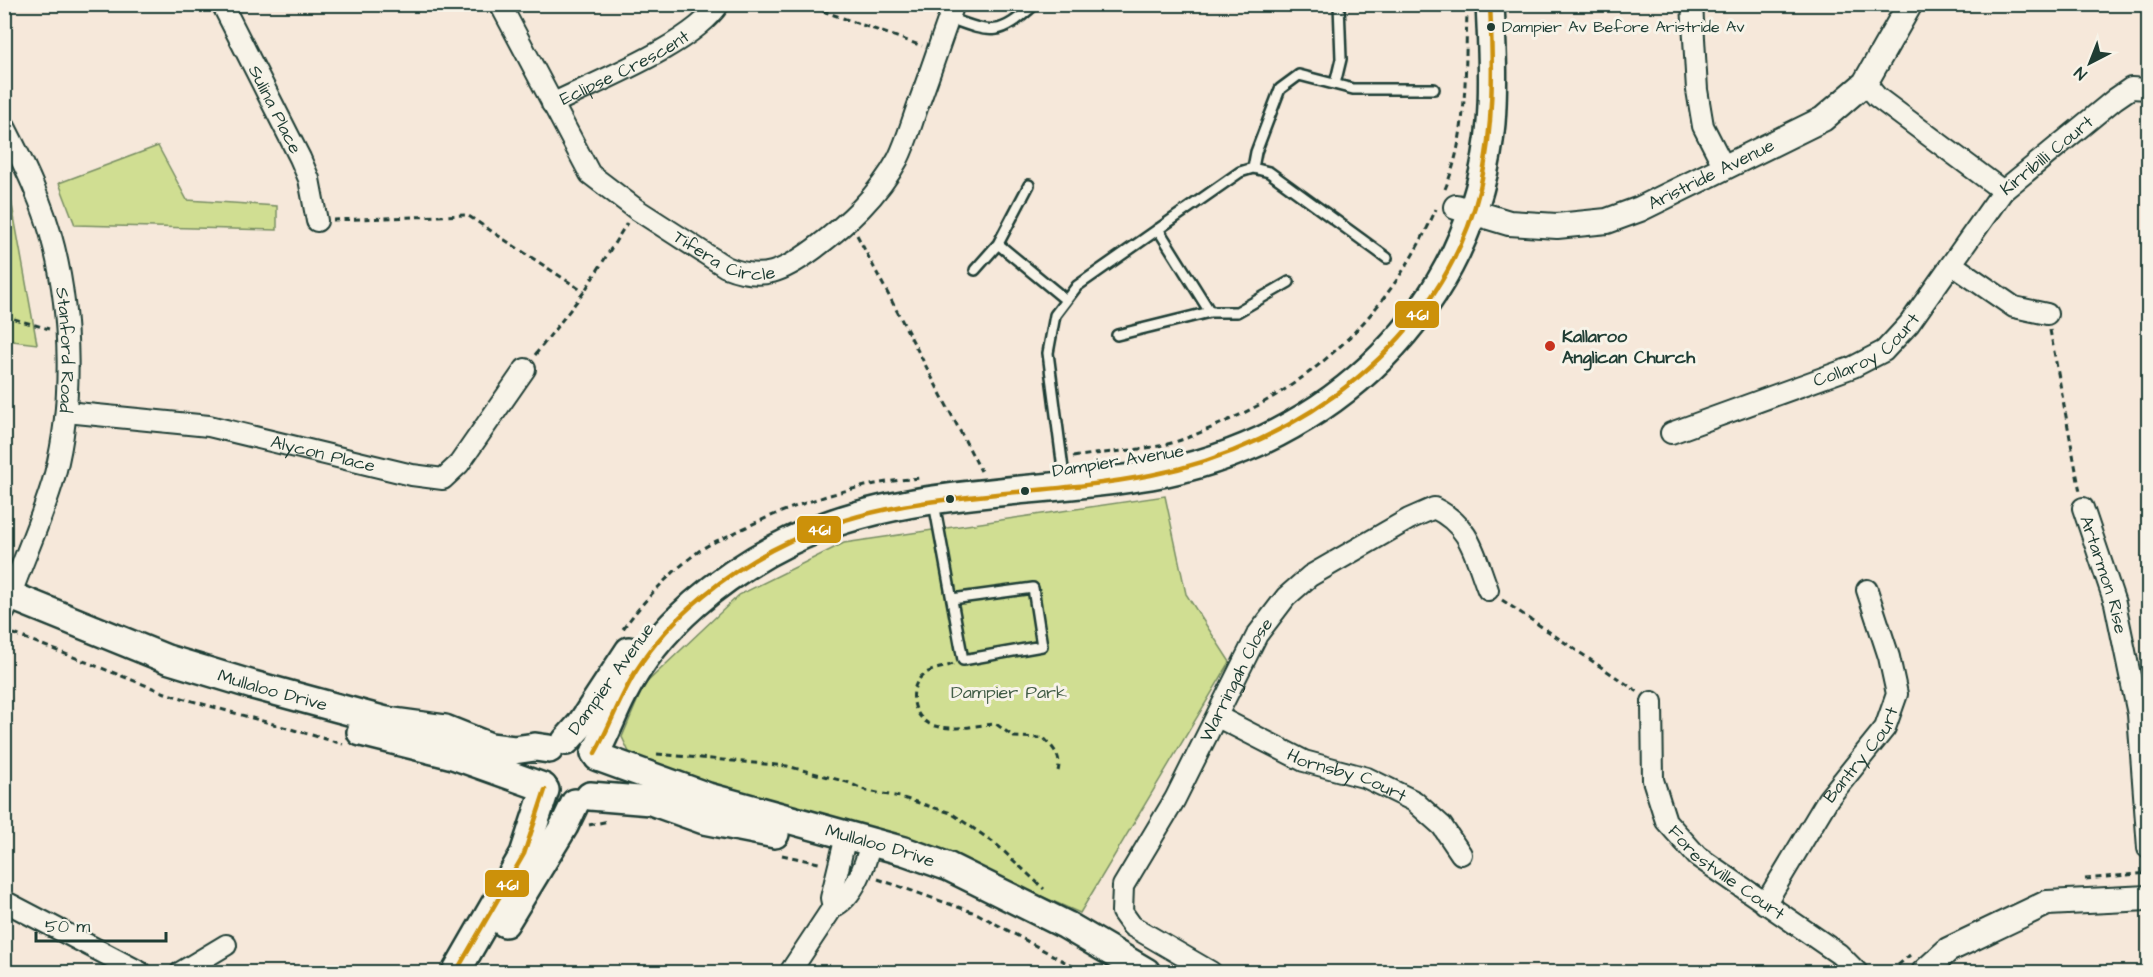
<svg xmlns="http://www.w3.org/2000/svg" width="2153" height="977" font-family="'Architects Daughter',sans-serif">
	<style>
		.green { fill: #d0de92; stroke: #788e63; stroke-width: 1.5 }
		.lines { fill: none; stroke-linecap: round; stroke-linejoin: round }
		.service-casing { stroke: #1f3d34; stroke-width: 14 }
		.minor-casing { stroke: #1f3d34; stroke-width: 24 }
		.tertiary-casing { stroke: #1f3d34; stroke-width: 28 }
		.secondary-casing { stroke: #1f3d34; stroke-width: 32 }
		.path { stroke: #1f3d34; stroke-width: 3; stroke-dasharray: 6 4.5; stroke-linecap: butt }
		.service { stroke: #f7f3e8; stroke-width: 9 }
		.minor { stroke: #f7f3e8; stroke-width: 20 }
		.tertiary { stroke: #f7f3e8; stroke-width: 24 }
		.secondary { stroke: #f7f3e8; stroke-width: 27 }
		.bus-1-casing { stroke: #f7f3e8; stroke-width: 9 }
		.bus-1 { stroke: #cc910a; stroke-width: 4.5 }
		.bus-dot { fill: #1f3d34; stroke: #f7f3e8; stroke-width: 2 }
		.poi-dot { fill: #c8321e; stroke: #f7f3e8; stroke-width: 2 }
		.labels { text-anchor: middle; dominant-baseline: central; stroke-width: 6; stroke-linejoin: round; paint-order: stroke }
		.bus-label { font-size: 16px; fill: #1f3d34; stroke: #f7f3e8; text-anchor: start }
		.street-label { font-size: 18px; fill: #1f3d34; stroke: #f7f3e8 }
		.poi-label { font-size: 18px; font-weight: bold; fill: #1f3d34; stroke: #f7f3e8; text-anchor: start }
		.park-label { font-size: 18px; fill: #425d47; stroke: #f7f3e8 }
		.line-badge { stroke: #f7f3e8; stroke-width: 2 }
		.badge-label { font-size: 16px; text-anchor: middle; font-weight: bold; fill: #fff }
	</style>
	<rect width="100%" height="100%" fill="#f6e8da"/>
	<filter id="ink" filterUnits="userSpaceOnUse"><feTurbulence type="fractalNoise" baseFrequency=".0167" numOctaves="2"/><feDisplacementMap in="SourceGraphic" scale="12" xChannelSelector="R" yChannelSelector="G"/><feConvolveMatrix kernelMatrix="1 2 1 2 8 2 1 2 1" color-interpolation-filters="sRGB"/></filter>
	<g filter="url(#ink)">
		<!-- green -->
		<path class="green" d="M158 146 187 200 277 206V230L75 225 59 183Z
			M5 182 10 194 37 344 5 340Z
			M1165 496 1186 594 1230 662 1080 913 901 835 636 767 622 737 644 685 739 595 844 543Z"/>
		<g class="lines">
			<!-- service casing -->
			<g class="service-casing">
				<path id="service" d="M949 18C992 34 999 37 1035 4
					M1335 84 1341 59 1339 4
					M1253 168 1256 152 1280 89 1299 75 1353 89H1434
					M1158 229 1210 312H1237L1289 282
					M998 244 1066 300
					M975 270 998 244 1029 185
					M1117 335 1210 312
					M1063 469 1048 353 1055 315 1077 286 1240 172 1253 168 1269 172 1387 258
					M934 503 963 660 1042 646 1033 588 952 599"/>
			</g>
			<!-- minor casing -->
			<g class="minor-casing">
				<g id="minor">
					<path id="s1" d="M222 4 300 158 309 179 317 221"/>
					<path id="s2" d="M500 4 590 174 636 209 726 267C763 282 784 271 814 249 847 224 878 196 898 159 906 143 911 125 917 108 930 74 941 39 954 4"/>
					<path d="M1692 4 1697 90 1703 126 1725 169"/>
					<path id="s3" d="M1865 83 1877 97 2003 191 2115 99 2131 88 2148 89"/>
					<path id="s4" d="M552 104C598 81 692 45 719 4"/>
					<path id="s5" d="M4 125C24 164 44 205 54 247 71 315 73 406 55 474 42 521 20 565 5 611"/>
					<path d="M1953 265 2014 307 2047 314"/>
					<path id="s6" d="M66 412 209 426 412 475 443 479 459 464 525 369"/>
					<path id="s7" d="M1671 433 1853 367 1884 351 1909 324 2003 191"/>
					<path id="s8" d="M2083 508 2115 603 2138 714 2148 848"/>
					<path id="s9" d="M1652 702 1653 780 1666 821 1697 856 1839 954 1857 972"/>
					<path id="s10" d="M1218 717 1304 761 1367 778 1414 801 1442 826 1461 854"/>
					<path d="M4 901 140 972"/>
					<path id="s11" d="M1765 904 1828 799 1885 728 1897 694 1889 657 1867 590"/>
					<path d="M833 907 831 898 846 836"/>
					<path d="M181 972 226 945"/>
					<path d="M790 972 833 907C854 898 866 863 871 842"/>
					<path id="s12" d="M1211 972 1132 926 1122 912 1123 886 1175 799 1257 635 1286 597 1310 576 1409 519 1434 508C1471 526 1474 554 1488 590"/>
				</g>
			</g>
			<!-- tertiary casing -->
			<g class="tertiary-casing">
				<g id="tertiary">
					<path id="s13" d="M1456 207 1509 223 1557 226 1607 221 1640 209 1823 119 1865 83 1910 4"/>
					<path d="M1924 972 1948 950 2047 903 2148 898"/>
				</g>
			</g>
			<!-- secondary casing -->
			<g class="secondary-casing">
				<g id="secondary">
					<path id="s14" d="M4 593 167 659 253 685 386 721 445 729 490 747 514 750 535 747 549 749"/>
					<path d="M361 732 453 755 543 787"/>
					<path d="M566 741 581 724 629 651"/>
					<path d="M595 753C606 734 613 713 623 694 658 625 723 574 790 541 899 487 1034 495 1151 475 1329 444 1475 308 1491 123 1494 84 1492 44 1490 4"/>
					<path id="s15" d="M598 757 708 797 904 851 949 867 1066 925 1146 972"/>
					<path d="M590 796 651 801 704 820 775 834"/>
					<path d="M505 923 564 826 575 803"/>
					<path d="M456 972 524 854 545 790"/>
				</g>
			</g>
			<!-- path -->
			<path class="path" d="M803 4 922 46
				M1445 189C1468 135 1465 70 1467 12
				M333 220 467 215 584 292
				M857 235 981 471
				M4 316 49 329
				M2050 330 2080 492
				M535 355 584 292 627 223
				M1073 457C1103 452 1134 451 1164 445 1188 439 1209 429 1231 419 1325 376 1395 303 1436 209
				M1502 600 1638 692
				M623 629C644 600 670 573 699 551 709 544 721 539 732 534 790 505 855 483 920 478
				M4 630 168 694 343 744
				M953 664C944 668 930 669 923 675 907 688 912 718 932 725 954 732 974 725 996 724L1014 737 1044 738C1053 748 1062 756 1058 771
				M657 754 787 766 847 782 867 791 900 797 951 813 996 844 1044 889
				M589 825 609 821
				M782 855 823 864
				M878 879 978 914 1083 972
				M2085 879 2148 873
				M1890 972 1910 955"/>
			<!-- service -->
			<use href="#service" class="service"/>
			<!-- minor -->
			<use href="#minor" class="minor"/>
			<!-- tertiary -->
			<use href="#tertiary" class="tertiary"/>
			<!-- secondary -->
			<use href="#secondary" class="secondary"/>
			<!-- bus-1 casing -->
			<g class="bus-1-casing">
				<path id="bus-1" d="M595 753C610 726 620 697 636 671 672 614 730 569 790 541 905 487 1030 499 1151 475 1299 446 1443 341 1480 188 1494 127 1493 66 1490 4
					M456 972 524 854 545 790"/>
			</g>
			<!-- bus-1 -->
			<use href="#bus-1" class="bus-1"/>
		</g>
	</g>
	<!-- markers -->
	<g class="bus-dot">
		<circle cx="1491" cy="27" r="5"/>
		<circle cx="1025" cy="491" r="5"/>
		<circle cx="950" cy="499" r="5"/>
	</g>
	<circle class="poi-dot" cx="1550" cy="346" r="6"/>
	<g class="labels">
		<!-- bus labels -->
		<g class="bus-label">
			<text x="1502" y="27">Dampier Av Before Aristride Av</text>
		</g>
		<!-- street labels -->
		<g class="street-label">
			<text stroke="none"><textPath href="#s4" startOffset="81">Eclipse Crescent</textPath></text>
			<text stroke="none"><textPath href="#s1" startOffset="118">Sulina Place</textPath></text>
			<text stroke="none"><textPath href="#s3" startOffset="232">Kirribilli Court</textPath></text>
			<text stroke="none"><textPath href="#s13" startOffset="268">Aristride Avenue</textPath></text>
			<text stroke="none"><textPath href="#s2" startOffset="352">Tifera Circle</textPath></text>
			<text stroke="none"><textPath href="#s7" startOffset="214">Collaroy Court</textPath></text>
			<text stroke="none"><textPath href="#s5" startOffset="236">Stanford Road</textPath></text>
			<text stroke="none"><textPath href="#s6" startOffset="261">Alycon Place</textPath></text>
			<text transform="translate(1118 461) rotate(-9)">Dampier Avenue</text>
			<text stroke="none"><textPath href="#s8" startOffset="70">Artarmon Rise</textPath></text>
			<text transform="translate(611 679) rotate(-54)">Dampier Avenue</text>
			<text stroke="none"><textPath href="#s12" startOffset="370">Warringah Close</textPath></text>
			<text stroke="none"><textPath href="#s14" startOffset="286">Mullaloo Drive</textPath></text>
			<text stroke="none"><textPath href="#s11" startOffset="178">Bantry Court</textPath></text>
			<text stroke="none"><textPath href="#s10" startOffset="142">Hornsby Court</textPath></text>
			<text stroke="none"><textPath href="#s15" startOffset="296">Mullaloo Drive</textPath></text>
			<text stroke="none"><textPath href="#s9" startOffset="201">Forestville Court</textPath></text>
		</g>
		<!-- poi labels -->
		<g class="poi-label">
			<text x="1562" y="336">Kallaroo<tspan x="1562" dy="21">Anglican Church</tspan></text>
		</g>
		<!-- park labels -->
		<g class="park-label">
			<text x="1009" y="692">Dampier Park</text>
		</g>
	</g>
	<g class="line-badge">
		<rect x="1394" y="300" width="46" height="29" rx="6" fill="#cc910a"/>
		<rect x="796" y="515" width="46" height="29" rx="6" fill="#cc910a"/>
		<rect x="484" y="869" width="46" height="29" rx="6" fill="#cc910a"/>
	</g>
	<g class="badge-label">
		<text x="1417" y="320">461</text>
		<text x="819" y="535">461</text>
		<text x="507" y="890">461</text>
	</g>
	<!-- margin -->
	<rect width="2153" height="977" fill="none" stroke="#f7f3e8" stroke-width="24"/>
	<rect x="12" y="12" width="2129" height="953" fill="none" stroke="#1f3d34" stroke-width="2" filter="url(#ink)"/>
	<!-- north arrow -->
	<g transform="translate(2090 63) rotate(222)" stroke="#f7f3e8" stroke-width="4.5" paint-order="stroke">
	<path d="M0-4.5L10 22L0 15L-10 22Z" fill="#1f3d34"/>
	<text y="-9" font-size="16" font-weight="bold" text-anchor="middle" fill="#1f3d34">N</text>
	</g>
	<!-- scale -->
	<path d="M36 932v9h130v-9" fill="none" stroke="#1f3d34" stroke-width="3"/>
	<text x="45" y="932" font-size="18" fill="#1f3d34" stroke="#f7f3e8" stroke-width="4.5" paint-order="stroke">50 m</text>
</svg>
